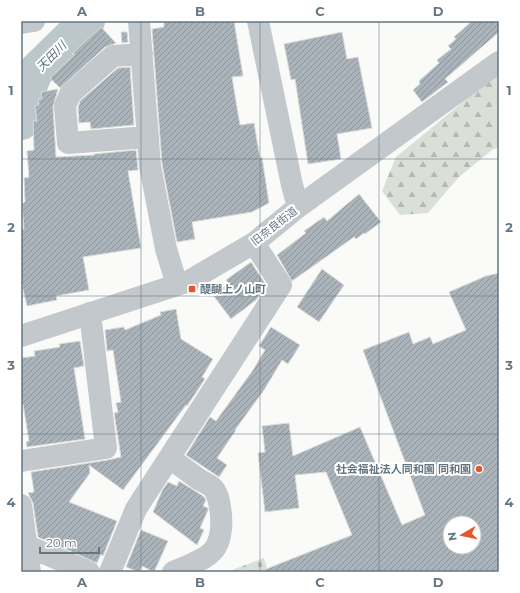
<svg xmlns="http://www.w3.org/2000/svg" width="520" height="593" font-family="Montserrat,'Noto Sans JP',sans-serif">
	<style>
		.forest { fill: url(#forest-firs) }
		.cemetery { fill: url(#cemetery-stones) }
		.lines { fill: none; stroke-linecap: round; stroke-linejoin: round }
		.river { stroke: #bbc7cb; stroke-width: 36 }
		.building { fill: url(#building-hatch); stroke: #dcdcda; fill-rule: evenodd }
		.minor { stroke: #c3c8cc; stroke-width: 22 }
		.grid { fill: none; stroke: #657683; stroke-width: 1; stroke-opacity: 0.55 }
		.poi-dot { fill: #e4572e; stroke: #fff; stroke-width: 1.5 }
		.labels { text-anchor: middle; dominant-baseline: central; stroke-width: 4; stroke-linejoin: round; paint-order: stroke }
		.street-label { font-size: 11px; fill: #657683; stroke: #fff }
		.poi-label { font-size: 11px; font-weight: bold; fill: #657683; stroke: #fff; text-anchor: start }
		.water-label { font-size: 12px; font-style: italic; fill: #60757c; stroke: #fff }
		.neatline { fill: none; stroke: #657683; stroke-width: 1.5 }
		.grid-label { font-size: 13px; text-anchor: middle; font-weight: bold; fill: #657683 }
	</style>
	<defs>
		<pattern id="forest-firs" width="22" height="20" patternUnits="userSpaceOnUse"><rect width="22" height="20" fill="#dadfd7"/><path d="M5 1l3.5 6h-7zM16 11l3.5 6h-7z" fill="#b4b9b4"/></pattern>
		<pattern id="cemetery-stones" width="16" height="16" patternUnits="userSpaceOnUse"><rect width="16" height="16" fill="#dadfd7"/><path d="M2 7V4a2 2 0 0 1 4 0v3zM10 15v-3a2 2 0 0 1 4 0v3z" fill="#b4b9b4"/></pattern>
		<pattern id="building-hatch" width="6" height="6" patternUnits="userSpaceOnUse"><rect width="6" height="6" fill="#aab3b9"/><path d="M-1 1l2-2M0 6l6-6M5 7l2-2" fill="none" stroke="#8e969c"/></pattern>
	</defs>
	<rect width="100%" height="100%" fill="#fafaf8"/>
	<!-- forest -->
	<path class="forest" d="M499 76V147L492 150 458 178 428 213 400 215 382 191 396 157 480 88Z"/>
	<!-- cemetery -->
	<path class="cemetery" d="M264 558 268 572H227Z"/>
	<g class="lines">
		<!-- river -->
		<path class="river" d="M21 122 23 101 35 72 87 21"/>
	</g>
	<!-- building -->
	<path class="building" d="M173 21H234L243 76 232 77 240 125 254 123 260 158 262 157 269 203 252 212 192 222 195 239 177 242 162 164 152 29 164 27V22Z
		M472 21H499V32L445 79 448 82 422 102 413 90 420 84 419 81 439 63 437 60 451 49 448 46 456 39 454 37Z
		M101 27 116 43 105 47 60 88 50 78 75 54H72Z
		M121 32H127L128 42 122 43Z
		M342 32 347 59 358 57 372 128 337 134 341 159 308 164 295 79 291 80 284 44Z
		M130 67 134 125 91 129 90 122 79 123 78 108 80 101 118 68Z
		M58 89 53 107 56 157 94 155V154L136 150 138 170 128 171 141 248 83 257 89 290 56 296 57 300 27 306 21 281V229H24L22 204 25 202 24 178 29 177 27 151 34 150 33 121H37L35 106 39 105 38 99H42L41 92Z
		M359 194 381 222 365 234 364 233 356 239 354 237 292 281 277 255 306 233 304 231 324 217 327 221Z
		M251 262 266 285 256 300 231 319 213 295 228 283 226 280Z
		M322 269 344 285 319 322 297 307Z
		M499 273V572H261V571L352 535 326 472 295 475 299 508 265 512 258 453 265 452 262 426 289 423 293 456 360 427 402 525 425 515 363 350 409 332 413 344 430 337 433 344 466 330 449 292 486 276ZM450 523H474V547H450Z
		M176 309 181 339 213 359 202 377 205 379 187 406 186 405 123 490 89 465 90 473 69 502 117 521 103 556 101 554 97 563 38 537 33 503 28 493 34 492 31 472 108 460 121 457 114 413 118 412 116 403 121 402 113 350 107 351 105 330 124 327 125 330 161 315 160 312Z
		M271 327 300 345 288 364 282 360 264 390 235 430H236L217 458 227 465 219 477 186 455 210 417 216 421 253 370 265 350 259 346Z
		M80 341 84 366 74 368 85 439 27 447 26 442 29 441 23 404 21 405V358L35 356 34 351 60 347 59 344Z
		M179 481 203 496 206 500 203 506 208 508V510L200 528 204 530 197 545 153 512 162 491 168 482 177 486Z
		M141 530 168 541 154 572 142 566 139 572 126 567Z"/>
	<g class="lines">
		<!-- minor -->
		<path class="minor" d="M139 21 150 166 166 249 177 285
			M258 21 292 185 298 207
			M21 23 34 21
			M142 54 113 56 70 94 65 106 68 143 148 137
			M21 336 189 281 254 243 298 207 499 62
			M169 458C180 465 190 473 200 480 204 482 210 485 213 488 219 495 220 506 221 515 224 556 205 558 173 572
			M21 461 106 448 90 313
			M21 505 30 572
			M27 546 89 572
			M110 572 136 509 281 285 254 243"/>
	</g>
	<!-- grid -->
	<path class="grid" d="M141 21V572M260 21V572M379 21V572M21 159H499M21 296H499M21 434H499"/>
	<!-- markers -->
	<g class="poi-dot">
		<rect x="188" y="285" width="8" height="8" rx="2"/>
		<circle cx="479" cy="469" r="4"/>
	</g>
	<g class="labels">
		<!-- street labels -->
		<g class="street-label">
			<text transform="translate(274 226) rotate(-38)">旧奈良街道</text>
		</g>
		<!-- poi labels -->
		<g class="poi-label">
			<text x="200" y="289">醍醐上ノ山町</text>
			<text x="471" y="469" text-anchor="end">社会福祉法人同和園 同和園</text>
		</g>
		<!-- water labels -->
		<g class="water-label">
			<text transform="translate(51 56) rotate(-45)">天田川</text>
		</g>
	</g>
	<!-- border -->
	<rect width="520" height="593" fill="none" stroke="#ffffff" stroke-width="44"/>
	<!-- north arrow -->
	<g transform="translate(462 535) rotate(261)"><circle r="19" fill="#ffffff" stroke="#c1c8cd"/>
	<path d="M0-3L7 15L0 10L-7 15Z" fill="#e4572e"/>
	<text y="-6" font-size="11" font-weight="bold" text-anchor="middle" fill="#657683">N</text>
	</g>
	<!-- scale -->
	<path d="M40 547v6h59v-6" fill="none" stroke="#657683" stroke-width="2"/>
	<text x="46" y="547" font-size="12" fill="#657683" stroke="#ffffff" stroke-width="3" paint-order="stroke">20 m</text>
	<rect x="22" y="22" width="476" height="549" class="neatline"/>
	<g class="grid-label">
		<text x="82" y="16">A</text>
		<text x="200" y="16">B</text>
		<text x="320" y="16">C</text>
		<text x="438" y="16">D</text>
		<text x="11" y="95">1</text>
		<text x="509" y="95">1</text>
		<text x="11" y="232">2</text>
		<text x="509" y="232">2</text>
		<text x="11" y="370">3</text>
		<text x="509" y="370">3</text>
		<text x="11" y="507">4</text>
		<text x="509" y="507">4</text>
		<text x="82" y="587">A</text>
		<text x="200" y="587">B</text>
		<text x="320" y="587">C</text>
		<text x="438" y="587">D</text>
	</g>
</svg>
